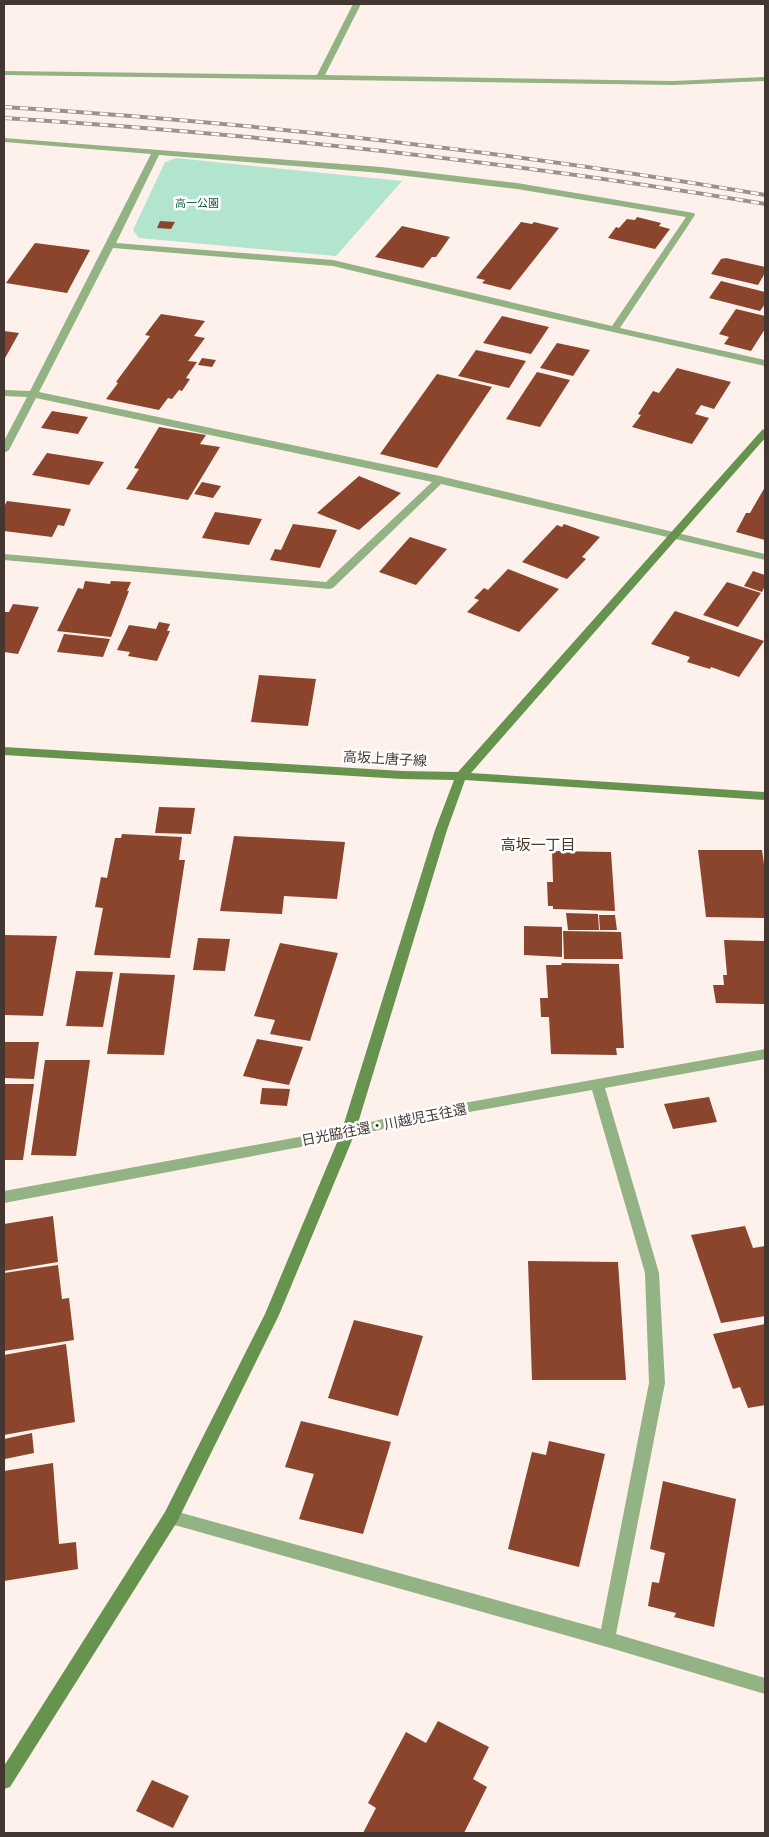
<svg xmlns="http://www.w3.org/2000/svg" width="769" height="1837" font-family="Barlow,'Noto Sans JP',sans-serif">
	<style>
		.green { fill: #b1e5cd }
		.building { fill: #8a452c }
		.lines { fill: none; stroke-linecap: round; stroke-linejoin: round }
		.street { fill: #94b385; fill-rule: evenodd }
		.secondary { fill: #66934e; fill-rule: evenodd }
		.rail-casing { stroke: #9e908a; stroke-width: 4 }
		.rail { stroke: #fff; stroke-width: 2.5; stroke-dasharray: 8; stroke-linecap: butt }
		.labels { text-anchor: middle; dominant-baseline: central; stroke-width: 5; stroke-linejoin: round; paint-order: stroke }
		.far-park-label { font-size: 11px; fill: #0f573f; stroke: #fff }
		.street-label { font-size: 14px; fill: #443731; stroke: #fff }
		.neighbourhood-label { font-size: 15px; fill: #4d3428; stroke: #fff }
	</style>
	<rect width="100%" height="100%" fill="#fef0ea"/>
	<!-- green -->
	<path class="green" d="M176 158 402 181 336 256 139 238 133 230 165 162Z"/>
	<!-- building -->
	<path class="building" d="M637 217 661 223 659 226 670 229 655 249 608 238 616 227 619 228 627 219 635 220Z
		M160 221 175 222 171 229 157 228Z
		M521 222 532 224 534 222 559 228 510 290 482 283 485 280 476 278Z
		M402 226 450 237 436 257H432L423 268 375 257Z
		M35 243 90 250 67 293 6 283Z
		M726 258 765 267V273L758 285 711 274 721 259Z
		M721 281 765 292V304L760 311 709 298Z
		M736 309 765 316V329L751 351 724 344 729 337 719 334Z
		M161 314 205 321 194 336 205 338 188 361 197 362 186 378 190 379 182 391 179 390 172 399 168 398 159 410 106 399 118 383 116 382 150 336 145 335Z
		M502 316 549 327 531 354 483 343Z
		M4 331 19 333 4 360Z
		M557 343 590 350 573 376 540 368Z
		M476 350 526 361 509 388 458 376Z
		M202 358 216 360 212 367 198 365Z
		M677 368 731 382 714 409 701 405 695 414 709 418 692 444 632 427 641 415 638 414 653 391 659 393Z
		M537 372 570 380 540 427 506 419Z
		M437 374 492 387 437 468 380 454Z
		M52 411 88 417 78 434 41 428Z
		M159 427 206 435 200 444 220 447 188 500 126 489 139 469 134 468Z
		M47 453 104 462 89 485 32 475Z
		M359 476 401 493 359 530 317 513Z
		M202 482 221 486 213 498 194 494Z
		M765 487V540L736 532 746 513H750Z
		M7 501 71 509 64 526 58 525 52 537 4 531V507Z
		M215 512 262 519 249 545 202 538Z
		M293 524 337 530 320 568 270 560 275 549 281 550Z
		M564 524 600 537 582 557 586 559 567 579 522 562 557 525 562 527Z
		M410 537 447 549 416 585 379 572Z
		M508 569 559 589 519 632 467 612 479 600 474 598 484 588 488 590Z
		M753 571 765 575V586L762 592 744 586Z
		M85 581 110 584 111 581 131 582 127 591H129L111 637 57 631 78 588 83 589Z
		M727 582 761 593 738 627 703 615Z
		M13 604 39 607 18 654 4 652V612H9Z
		M675 611 764 641 739 677 711 667 710 669 687 662 690 657 651 644Z
		M159 622 170 624 167 631H170L157 661 128 656 130 652 117 650 129 625 156 629Z
		M64 634 110 639 103 657 57 652Z
		M259 675 316 679 308 726 251 722Z
		M159 807 195 808 191 834 155 833Z
		M122 834 182 837 179 860H185L170 958 94 955 103 908 95 907 101 877 107 878 115 838H121Z
		M234 836 345 842 337 899 284 896 282 914 220 911Z
		M698 850H762L765 871V918L706 917Z
		M552 851 611 852 615 911 553 909V906H548L547 882H553Z
		M566 913 598 914 599 930H568Z
		M599 915H615L617 930H600Z
		M524 926 562 927V957L524 955Z
		M563 931 621 932 623 959H564Z
		M4 935 57 936 43 1016 4 1015Z
		M198 938 230 939 225 971 193 970Z
		M724 940 765 941V1004L716 1003 713 985H724L723 975H727Z
		M280 943 338 953 310 1041 270 1034 275 1020 254 1016Z
		M562 963 619 964 624 1048H616L617 1055 551 1054 549 1017H541L540 998H548L546 965H561Z
		M76 971 113 972 103 1027 66 1026Z
		M120 973 175 975 164 1055 107 1054Z
		M257 1039 303 1047 289 1085 243 1076Z
		M4 1042H39L34 1079 4 1078Z
		M45 1060H90L76 1156 31 1155Z
		M4 1084H34L23 1160H4Z
		M262 1088 290 1089 287 1106 260 1104Z
		M709 1097 717 1122 673 1129 664 1104Z
		M53 1216 58 1262 4 1271V1224Z
		M745 1226 753 1248 765 1246V1316L721 1323 691 1235Z
		M528 1261 618 1262 626 1380H532Z
		M58 1265 62 1299 69 1298 74 1340 4 1351V1273Z
		M354 1320 423 1336 398 1416 328 1398Z
		M765 1324V1405L748 1408 740 1387 733 1389 713 1334Z
		M66 1344 75 1422 4 1435V1355Z
		M301 1421 391 1442 363 1534 299 1519 314 1474 285 1467Z
		M32 1433 34 1453 5 1459 4 1439Z
		M549 1441 605 1454 579 1567 508 1549 532 1452 546 1455Z
		M53 1463 59 1544 76 1542 78 1569 4 1581V1471Z
		M663 1481 736 1499 714 1627 674 1617 676 1613 648 1606 652 1582 659 1583 665 1553 650 1549Z
		M438 1721 489 1747 473 1779 487 1787 464 1833H363L376 1808 368 1803 406 1732 426 1743Z
		M152 1780 189 1796 173 1828 136 1811Z"/>
	<g class="lines">
		<!-- street -->
		<path class="street" d="M353 4H361L325 75 673 81 765 77V81L673 85 4 75V71L317 75Z
			M4 138 381 167 517 183 694 213 695 215 620 328 765 360V366L546 317 333 266 113 248 39 392 440 476 765 554V560L441 484 333 588 329 589 4 560V554L326 582 432 482 36 398 9 450 4 453V441L27 397 4 396V390L30 391 151 154 4 142ZM159 155 381 173 517 189 686 217 612 326 333 260 116 243Z
			M765 1049V1059L605 1088 659 1273 665 1383 616 1634 765 1678V1694L607 1647 171 1524 165 1522 163 1517 165 1512 171 1510 601 1629 649 1383 645 1273 592 1090 402 1124 348 1138 4 1203V1191L348 1128 402 1114Z"/>
		<!-- secondary -->
		<path class="secondary" d="M765 429V438L471 773 765 792V800L465 780 447 830 355 1133 279 1315 177 1522 10 1787 4 1789V1766L165 1512 265 1314 341 1133 435 830 454 780 402 779 4 755V747L402 771 458 772 762 430Z"/>
		<!-- rail casing -->
		<g class="rail-casing">
			<path id="rail" d="M4 107C260 123 513 152 765 195
				M4 118C259 134 513 162 765 204"/>
		</g>
		<!-- rail -->
		<use href="#rail" class="rail"/>
	</g>
	<g class="labels">
		<!-- far-park labels -->
		<g class="far-park-label">
			<text x="197" y="202">高一公園</text>
		</g>
		<!-- street labels -->
		<g class="street-label">
			<text transform="translate(385 758) rotate(3)">高坂上唐子線</text>
			<text transform="translate(384 1124) rotate(-11)">日光脇往還・川越児玉往還</text>
		</g>
		<!-- neighbourhood labels -->
		<g class="neighbourhood-label">
			<text x="538" y="844">高坂一丁目</text>
		</g>
	</g>
	<!-- border -->
	<rect width="769" height="1837" fill="none" stroke="#443731" stroke-width="10"/>
</svg>
